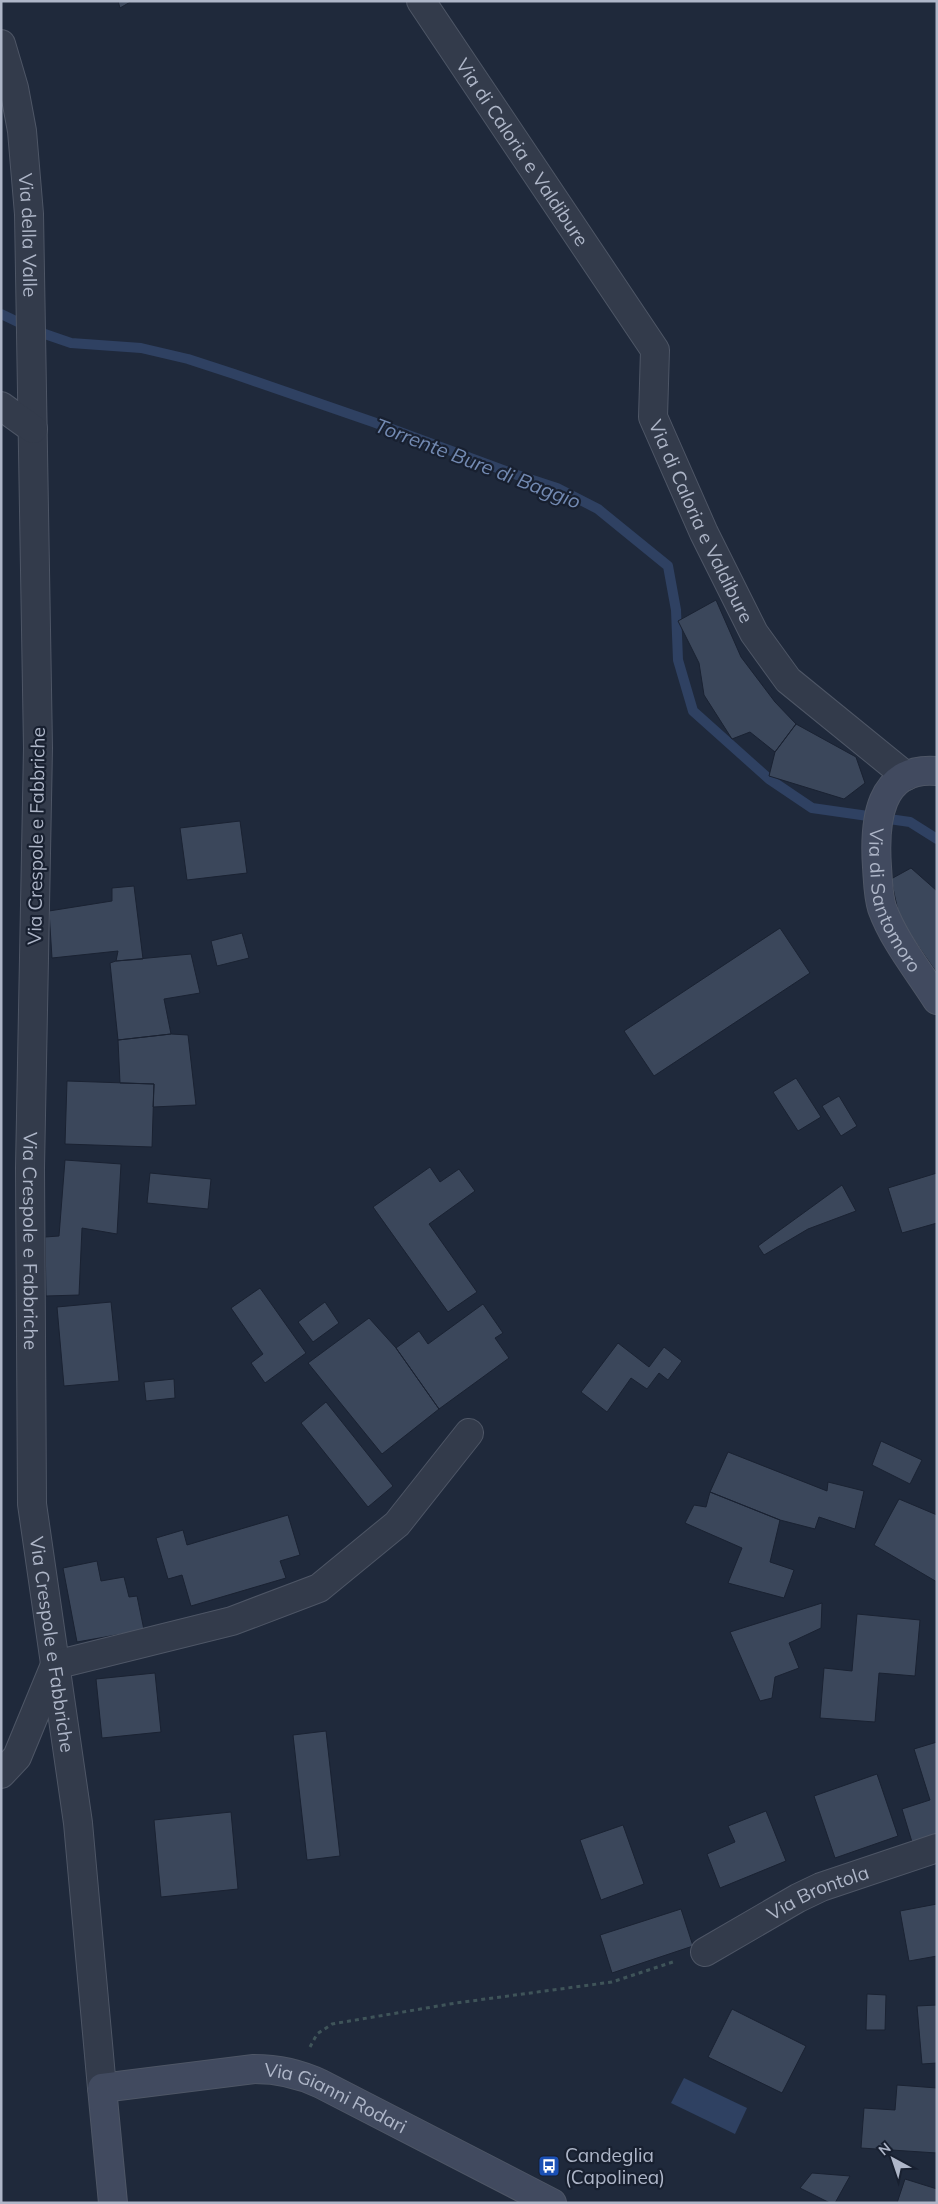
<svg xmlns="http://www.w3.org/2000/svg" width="938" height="2204" font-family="Mulish,sans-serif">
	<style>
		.water { fill: #2f4162 }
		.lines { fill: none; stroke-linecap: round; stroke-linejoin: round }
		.stream { stroke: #2f4162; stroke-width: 10 }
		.building { fill: #3b475b; stroke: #1a2232 }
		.minor-casing { stroke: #4e5666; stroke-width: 30 }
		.secondary-casing { stroke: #4e5666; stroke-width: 30 }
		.path { stroke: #3f5459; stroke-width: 3; stroke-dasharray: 4 4; stroke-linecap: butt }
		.minor { stroke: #333b4b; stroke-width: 28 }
		.secondary { stroke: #414a5f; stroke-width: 28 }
		.labels { text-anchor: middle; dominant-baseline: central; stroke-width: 4.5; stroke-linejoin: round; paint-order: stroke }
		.street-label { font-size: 19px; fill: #aeb6c8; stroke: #182030 }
		.poi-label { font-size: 19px; fill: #aeb6c8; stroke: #182030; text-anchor: start }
		.water-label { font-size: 20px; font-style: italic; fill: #738ab2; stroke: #182030 }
	</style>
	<rect width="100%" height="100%" fill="#1f293b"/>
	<!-- water -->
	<path class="water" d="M684 2078 747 2108 735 2134 671 2103Z"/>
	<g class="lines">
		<!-- stream -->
		<path class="stream" d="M1 314 39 332 71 343 141 348 188 359 234 374 373 422 511 473 557 488 598 509 668 566 676 610 678 660 693 711 769 779 812 808 910 822 937 839"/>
	</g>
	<!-- building -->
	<path class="building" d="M118 1H132L120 8Z
		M716 600 741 657 775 702 796 724 775 752 750 732 732 739 704 695 699 663 678 621Z
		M796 724 856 757 865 783 844 799 769 776 775 752Z
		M240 821 247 873 187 880 180 828Z
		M911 868 937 891V973L900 920 891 879Z
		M134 886 143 959 116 961 118 951 52 958 49 911 112 901V888Z
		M780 928 810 973 654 1076 624 1031Z
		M242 933 249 958 217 966 211 941Z
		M191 954 200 993 164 999 171 1034 118 1040 110 963 116 961Z
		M171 1034 188 1035 196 1105 153 1107 154 1084 120 1083 118 1040Z
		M796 1078 821 1117 798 1131 773 1092Z
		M67 1081 154 1084 152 1147 65 1144Z
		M839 1096 857 1126 841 1136 822 1106Z
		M65 1160 121 1164 117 1234 82 1228 79 1295 46 1296 45 1237 59 1236Z
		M430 1167 440 1182 459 1169 475 1191 429 1224 477 1292 448 1312 373 1207Z
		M150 1173 211 1179 208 1209 147 1203Z
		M937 1173V1223L902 1233 888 1188Z
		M842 1185 856 1211 808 1229 764 1255 758 1246Z
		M260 1288 306 1353 265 1383 251 1363 263 1354 231 1308Z
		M111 1302 119 1381 64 1386 57 1307Z
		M325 1302 339 1323 313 1342 298 1322Z
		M483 1304 503 1333 495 1338 509 1358 439 1409 396 1348 419 1331 428 1344Z
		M369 1318 396 1348 439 1409 382 1454 308 1363Z
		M618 1343 649 1367 664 1347 682 1361 668 1380 659 1373 647 1389 631 1378 607 1412 581 1392Z
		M174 1379 175 1398 146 1401 144 1382Z
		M326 1402 393 1486 368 1507 301 1423Z
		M881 1441 922 1460 910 1484 872 1465Z
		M728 1452 827 1491 828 1482 864 1491 855 1529 819 1517 815 1529 780 1520 710 1492Z
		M710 1492 780 1520 770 1562 794 1570 784 1598 728 1583 742 1548 685 1523 694 1505 706 1507Z
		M899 1499 937 1515V1582L874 1545Z
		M288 1515 300 1555 280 1561 286 1578 191 1606 182 1575 168 1579 156 1538 183 1530 187 1545Z
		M97 1561 101 1581 124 1577 129 1597 137 1596 144 1630 77 1642 63 1568Z
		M822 1603 821 1628 789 1643 799 1668 775 1677 772 1698 760 1701 730 1632Z
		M857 1614 920 1620 915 1676 879 1673 875 1722 820 1718 824 1668 852 1671Z
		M155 1673 161 1732 102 1738 96 1679Z
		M326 1731 340 1856 307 1860 293 1735Z
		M937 1742V1835L912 1842 902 1809 930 1800 914 1749Z
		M877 1774 898 1836 835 1858 814 1796Z
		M766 1811 786 1861 720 1888 707 1854 735 1842 728 1826Z
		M231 1812 238 1889 161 1897 154 1820Z
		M623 1825 644 1884 601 1900 580 1840Z
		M937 1904V1956L909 1961 900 1911Z
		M681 1909 693 1946 612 1973 600 1935Z
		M867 1994 886 1995 885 2030H866Z
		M937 2005V2063L922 2064 917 2006Z
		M732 2009 806 2046 782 2093 708 2057Z
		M897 2085 937 2088V2153L861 2148 864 2108 895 2110Z
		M812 2173 850 2176 835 2203H830L800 2188Z
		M905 2179 937 2189V2203H897Z"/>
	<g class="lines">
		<!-- minor casing -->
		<g class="minor-casing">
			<g id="minor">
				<path id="s1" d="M421 1 655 350 653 417 704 533 754 633 788 680 906 776"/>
				<path id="s2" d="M1 44 14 88 22 131 29 214 38 748 30 1168 32 1504 78 1823 102 2088"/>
				<path d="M1 406 33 429"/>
				<path d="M1 1774 17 1757 55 1665 232 1621 319 1588 397 1524 469 1433"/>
				<path id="s3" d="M705 1952 798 1898 821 1887 937 1848"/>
			</g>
		</g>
		<!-- secondary casing -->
		<g class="secondary-casing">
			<g id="secondary">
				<path id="s4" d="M937 771C878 766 874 823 877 867 878 880 878 895 882 908 894 941 918 970 937 1000"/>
				<path id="s5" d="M113 2203 102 2088 254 2069C278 2069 300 2074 321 2084L552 2203"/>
			</g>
		</g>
		<!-- path -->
		<path class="path" d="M310 2047 317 2034 332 2024 456 2003 612 1982 676 1961"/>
		<!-- minor -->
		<use href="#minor" class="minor"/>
		<!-- secondary -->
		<use href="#secondary" class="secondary"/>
	</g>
	<!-- icons -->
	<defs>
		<g id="bus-square" transform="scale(1.125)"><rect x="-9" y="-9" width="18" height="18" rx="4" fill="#1a4fb4" stroke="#182030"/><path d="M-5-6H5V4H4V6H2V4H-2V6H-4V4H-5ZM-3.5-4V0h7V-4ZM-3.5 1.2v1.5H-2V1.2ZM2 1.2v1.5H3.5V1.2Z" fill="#fff"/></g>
	</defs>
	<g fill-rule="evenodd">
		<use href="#bus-square" x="549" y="2166"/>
	</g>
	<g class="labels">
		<!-- street labels -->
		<g class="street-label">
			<text stroke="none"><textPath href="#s1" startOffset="182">Via di Caloria e Valdibure</textPath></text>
			<text stroke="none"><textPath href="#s2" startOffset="194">Via della Valle</textPath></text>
			<text stroke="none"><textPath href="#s1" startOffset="602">Via di Caloria e Valdibure</textPath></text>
			<text transform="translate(36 836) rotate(-89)">Via Crespole e Fabbriche</text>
			<text stroke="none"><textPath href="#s4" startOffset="170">Via di Santomoro</textPath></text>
			<text stroke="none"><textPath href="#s2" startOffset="1200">Via Crespole e Fabbriche</textPath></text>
			<text stroke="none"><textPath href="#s2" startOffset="1605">Via Crespole e Fabbriche</textPath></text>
			<text stroke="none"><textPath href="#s3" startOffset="128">Via Brontola</textPath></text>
			<text stroke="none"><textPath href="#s5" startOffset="356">Via Gianni Rodari</textPath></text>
		</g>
		<!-- poi labels -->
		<g class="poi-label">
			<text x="565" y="2155">Candeglia<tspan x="565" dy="22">(Capolinea)</tspan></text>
		</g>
		<!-- water labels -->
		<g class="water-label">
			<text transform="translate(478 463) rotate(21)">Torrente Bure di Baggio</text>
		</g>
	</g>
	<!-- border -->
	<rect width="938" height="2204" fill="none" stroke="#aeb6c8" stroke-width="5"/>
	<!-- north arrow -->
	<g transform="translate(893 2159) rotate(320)" stroke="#182030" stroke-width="4" paint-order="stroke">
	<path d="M0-4L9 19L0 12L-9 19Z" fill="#aeb6c8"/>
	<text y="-8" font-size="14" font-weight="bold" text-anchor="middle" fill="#aeb6c8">N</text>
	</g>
</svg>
